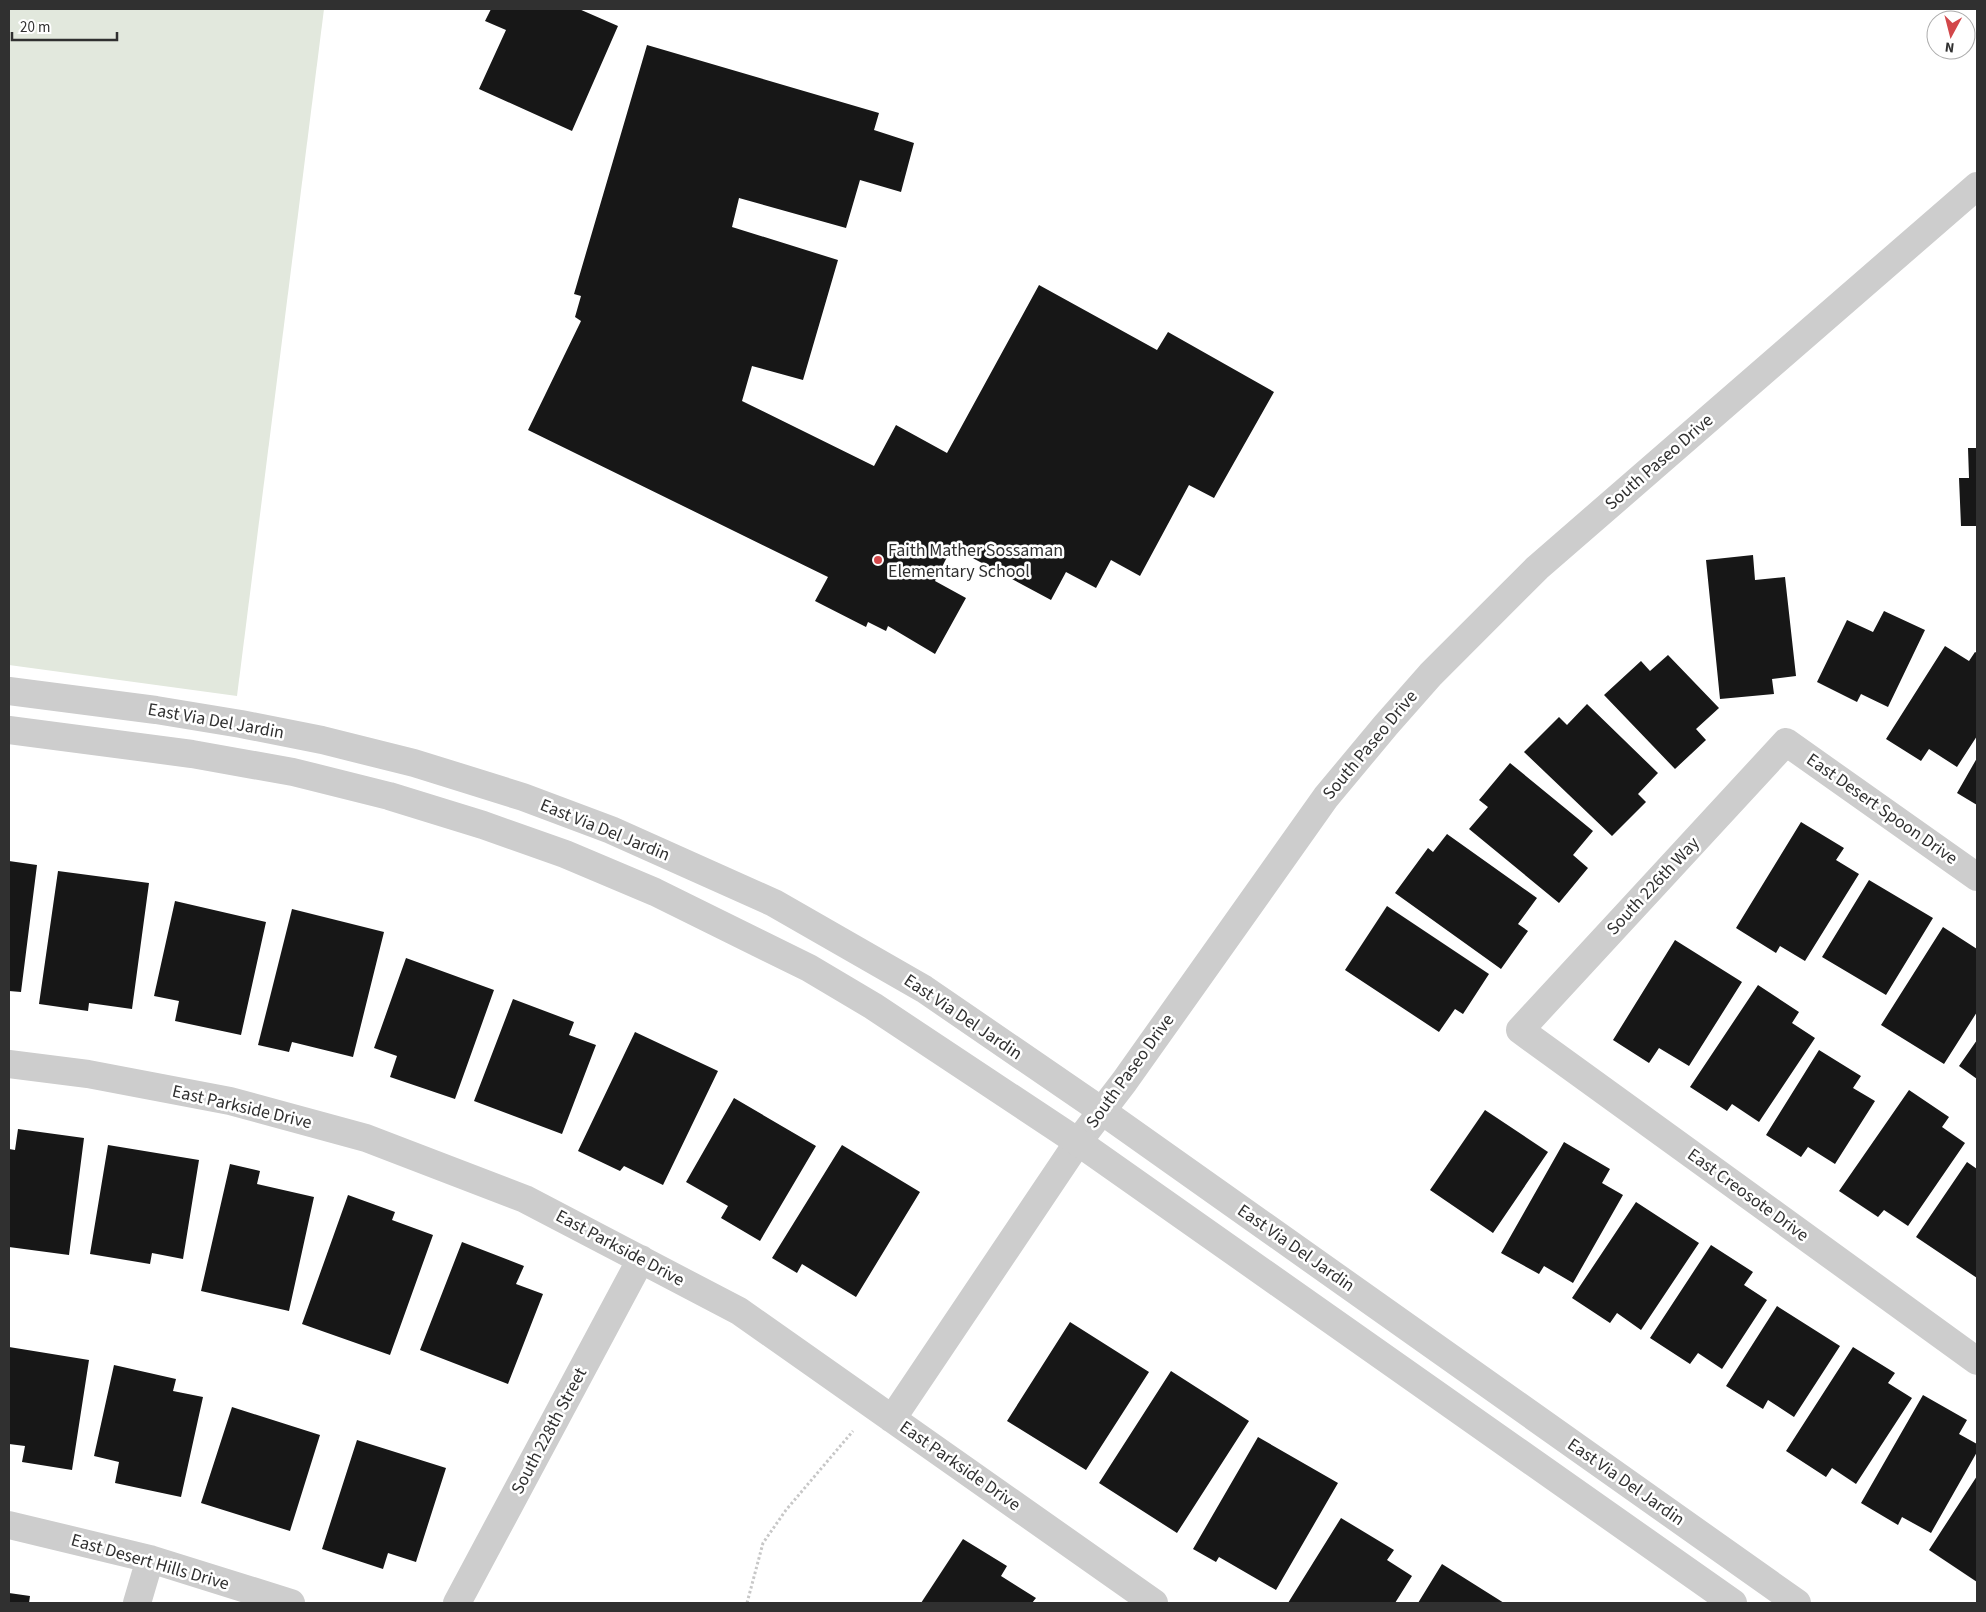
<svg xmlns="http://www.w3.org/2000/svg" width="1986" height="1612" font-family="'Source Sans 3',sans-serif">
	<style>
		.green { fill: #e2e8dd }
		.building { fill: #171717 }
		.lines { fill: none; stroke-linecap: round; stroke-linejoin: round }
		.path { stroke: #c7c7c7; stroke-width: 3; stroke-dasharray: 2.5 2.5; stroke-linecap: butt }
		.minor { stroke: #cdcdcd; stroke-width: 28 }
		.tertiary { stroke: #cdcdcd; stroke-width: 28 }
		.poi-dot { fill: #d2474a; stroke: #fff; stroke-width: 2 }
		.labels { text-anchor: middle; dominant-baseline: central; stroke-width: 5; stroke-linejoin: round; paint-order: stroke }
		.street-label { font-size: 18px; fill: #303030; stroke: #fff }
		.poi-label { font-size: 18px; fill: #303030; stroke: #fff; text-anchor: start }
	</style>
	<rect width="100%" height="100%" fill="#fff"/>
	<!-- green -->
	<path class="green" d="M9 9H324L237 696 9 665Z"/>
	<!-- building -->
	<path class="building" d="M491 9H579L618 26 572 131 479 89 506 30 485 21Z
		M647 45 879 113 874 130 914 143 901 192 860 180 846 228 739 198 732 227 838 260 803 380 752 366 742 401 874 466 896 425 947 453 1039 285 1157 350 1168 332 1274 392 1214 498 1189 485 1140 576 1111 560 1096 588 1066 572 1051 600 952 547 935 581 966 598 935 654 888 626 886 631 868 622 866 627 815 601 828 577 528 430 581 321 575 317 581 296 574 294Z
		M1968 448H1977V526H1961L1959 478H1969Z
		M1753 555 1755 580 1785 577 1796 676 1772 679 1774 694 1720 699 1706 560Z
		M1884 611 1925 630 1888 707 1861 694 1857 702 1817 682 1847 620 1873 632Z
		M1945 646 1969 661 1975 652 1977 653V736L1957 767 1929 749 1921 761 1886 739Z
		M1668 655 1719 708 1696 729 1706 740 1675 769 1604 695 1641 661 1650 671Z
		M1587 704 1658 773 1638 794 1646 802 1612 836 1524 752 1559 717 1567 725Z
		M1977 758V805L1957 793Z
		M1510 763 1593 831 1573 855 1588 868 1559 903 1469 829 1488 807 1479 800Z
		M1801 822 1844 848 1836 860 1859 874 1805 961 1780 946 1776 953 1736 928Z
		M1447 834 1537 898 1518 924 1528 931 1501 969 1395 893 1428 848 1433 852Z
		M9 861 37 865 21 992 9 991Z
		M58 871 149 883 132 1009 89 1003 88 1011 39 1004Z
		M1869 880 1933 918 1886 995 1822 957Z
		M175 901 266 922 241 1035 175 1021 179 1001 154 996Z
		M1387 906 1489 974 1463 1014 1455 1009 1439 1032 1345 970Z
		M292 909 384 932 353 1057 292 1042 289 1052 258 1045Z
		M1943 927 1977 949V1012L1944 1064 1881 1025Z
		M1675 940 1742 982 1689 1066 1659 1048 1649 1063 1613 1040Z
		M406 958 494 990 455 1099 390 1077 397 1056 374 1048Z
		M1758 985 1799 1012 1792 1023 1815 1038 1759 1122 1732 1104 1727 1111 1690 1087Z
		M513 999 574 1022 569 1035 596 1045 562 1134 474 1101Z
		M635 1032 718 1071 663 1185 624 1166 620 1171 578 1151Z
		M1977 1040V1079L1959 1066Z
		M1819 1050 1861 1076 1853 1088 1875 1101 1835 1164 1808 1147 1801 1157 1766 1135Z
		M1909 1090 1949 1117 1942 1127 1965 1143 1908 1226 1884 1210 1878 1217 1839 1191Z
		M734 1098 816 1146 760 1241 721 1218 728 1206 686 1182Z
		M1485 1110 1548 1152 1493 1233 1430 1190Z
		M18 1129 84 1138 69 1255 9 1247V1149L15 1150Z
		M1564 1142 1610 1169 1602 1183 1623 1195 1573 1283 1544 1266 1539 1274 1501 1253Z
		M108 1145 199 1160 183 1259 152 1253 150 1264 90 1254Z
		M842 1145 920 1192 856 1297 802 1264 797 1273 772 1258Z
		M1967 1162 1977 1169V1278L1916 1237Z
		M230 1164 260 1171 257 1184 314 1197 289 1311 201 1291Z
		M348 1195 395 1212 392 1220 433 1235 390 1355 302 1324Z
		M1636 1202 1699 1243 1641 1330 1617 1313 1610 1323 1572 1298Z
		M462 1242 524 1266 516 1284 543 1294 508 1384 420 1350Z
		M1711 1245 1753 1272 1744 1285 1767 1300 1722 1369 1698 1353 1690 1364 1650 1338Z
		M1777 1306 1840 1346 1794 1417 1768 1400 1763 1409 1726 1386Z
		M1070 1322 1149 1372 1086 1470 1007 1421Z
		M9 1347 89 1360 72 1470 22 1462 25 1446 9 1444Z
		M1853 1347 1895 1373 1888 1383 1912 1398 1856 1484 1832 1468 1826 1477 1786 1451Z
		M114 1365 176 1379 173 1391 203 1397 181 1497 115 1483 119 1462 94 1456Z
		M1171 1371 1249 1421 1177 1533 1099 1483Z
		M1923 1395 1967 1420 1959 1434 1977 1444V1452L1931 1533 1902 1517 1898 1525 1861 1503Z
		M232 1407 320 1435 290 1531 201 1503Z
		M1258 1437 1338 1483 1276 1590 1219 1557 1216 1562 1193 1549Z
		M357 1440 446 1468 416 1562 388 1553 383 1569 322 1549Z
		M1977 1476V1582L1929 1550Z
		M1341 1518 1394 1550 1387 1560 1412 1576 1395 1603H1288Z
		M963 1539 1007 1566 1001 1576 1036 1598 1032 1603H921Z
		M1442 1564 1504 1603H1418Z
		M9 1593 30 1596 29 1603H9Z"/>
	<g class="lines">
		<!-- path -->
		<path class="path" d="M747 1603 763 1543 786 1510 853 1431"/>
		<!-- minor -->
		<path class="minor" d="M1977 877 1786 742 1520 1030 1977 1361
			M9 1064 88 1074 230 1101 366 1138 525 1199 739 1311 1154 1603
			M892 1419 1078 1142 1124 1082 1326 797 1386 725 1431 674 1537 568 1977 186
			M9 1525 150 1559 291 1603
			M137 1603 150 1559
			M457 1603 641 1259"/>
		<!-- tertiary -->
		<path class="tertiary" d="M9 691 156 710 241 724 322 740 414 763 523 797 611 830 774 903 924 989 1102 1111 1797 1603
			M9 730 192 754 293 772 389 796 483 825 565 854 655 892 809 968 873 1006 1078 1142 1733 1603"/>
	</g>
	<!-- markers -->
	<circle class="poi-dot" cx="878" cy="560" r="5"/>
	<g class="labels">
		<!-- street labels -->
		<g class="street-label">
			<text transform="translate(1659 462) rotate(-41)">South Paseo Drive</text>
			<text transform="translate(216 721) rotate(10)">East Via Del Jardin</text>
			<text transform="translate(1370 745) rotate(-50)">South Paseo Drive</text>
			<text transform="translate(1882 809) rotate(35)">East Desert Spoon Drive</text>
			<text transform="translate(605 830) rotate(22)">East Via Del Jardin</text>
			<text transform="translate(1653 886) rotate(-47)">South 226th Way</text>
			<text transform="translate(963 1017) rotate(34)">East Via Del Jardin</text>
			<text transform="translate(1130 1071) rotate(-54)">South Paseo Drive</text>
			<text transform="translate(242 1107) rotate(13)">East Parkside Drive</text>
			<text transform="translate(1748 1195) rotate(36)">East Creosote Drive</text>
			<text transform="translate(620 1248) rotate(28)">East Parkside Drive</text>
			<text transform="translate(1296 1248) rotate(35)">East Via Del Jardin</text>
			<text transform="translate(549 1431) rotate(-62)">South 228th Street</text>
			<text transform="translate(960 1466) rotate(35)">East Parkside Drive</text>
			<text transform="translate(1626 1482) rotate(35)">East Via Del Jardin</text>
			<text transform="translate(150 1562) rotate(16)">East Desert Hills Drive</text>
		</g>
		<!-- poi labels -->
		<g class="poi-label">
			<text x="888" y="550">Faith Mather Sossaman<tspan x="888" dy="21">Elementary School</tspan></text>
		</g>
	</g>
	<!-- border -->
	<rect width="1986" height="1612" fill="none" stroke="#303030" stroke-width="20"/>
	<!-- north arrow -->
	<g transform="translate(1951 35) rotate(187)"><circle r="24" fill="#ffffff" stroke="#acacac"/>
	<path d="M0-4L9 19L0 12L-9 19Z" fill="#d2474a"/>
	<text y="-8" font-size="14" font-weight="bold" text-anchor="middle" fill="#303030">N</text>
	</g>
	<!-- scale -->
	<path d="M12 32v8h105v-8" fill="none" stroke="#303030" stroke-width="2.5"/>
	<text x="20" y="32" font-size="15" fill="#303030" stroke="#ffffff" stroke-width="4" paint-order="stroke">20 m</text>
</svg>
